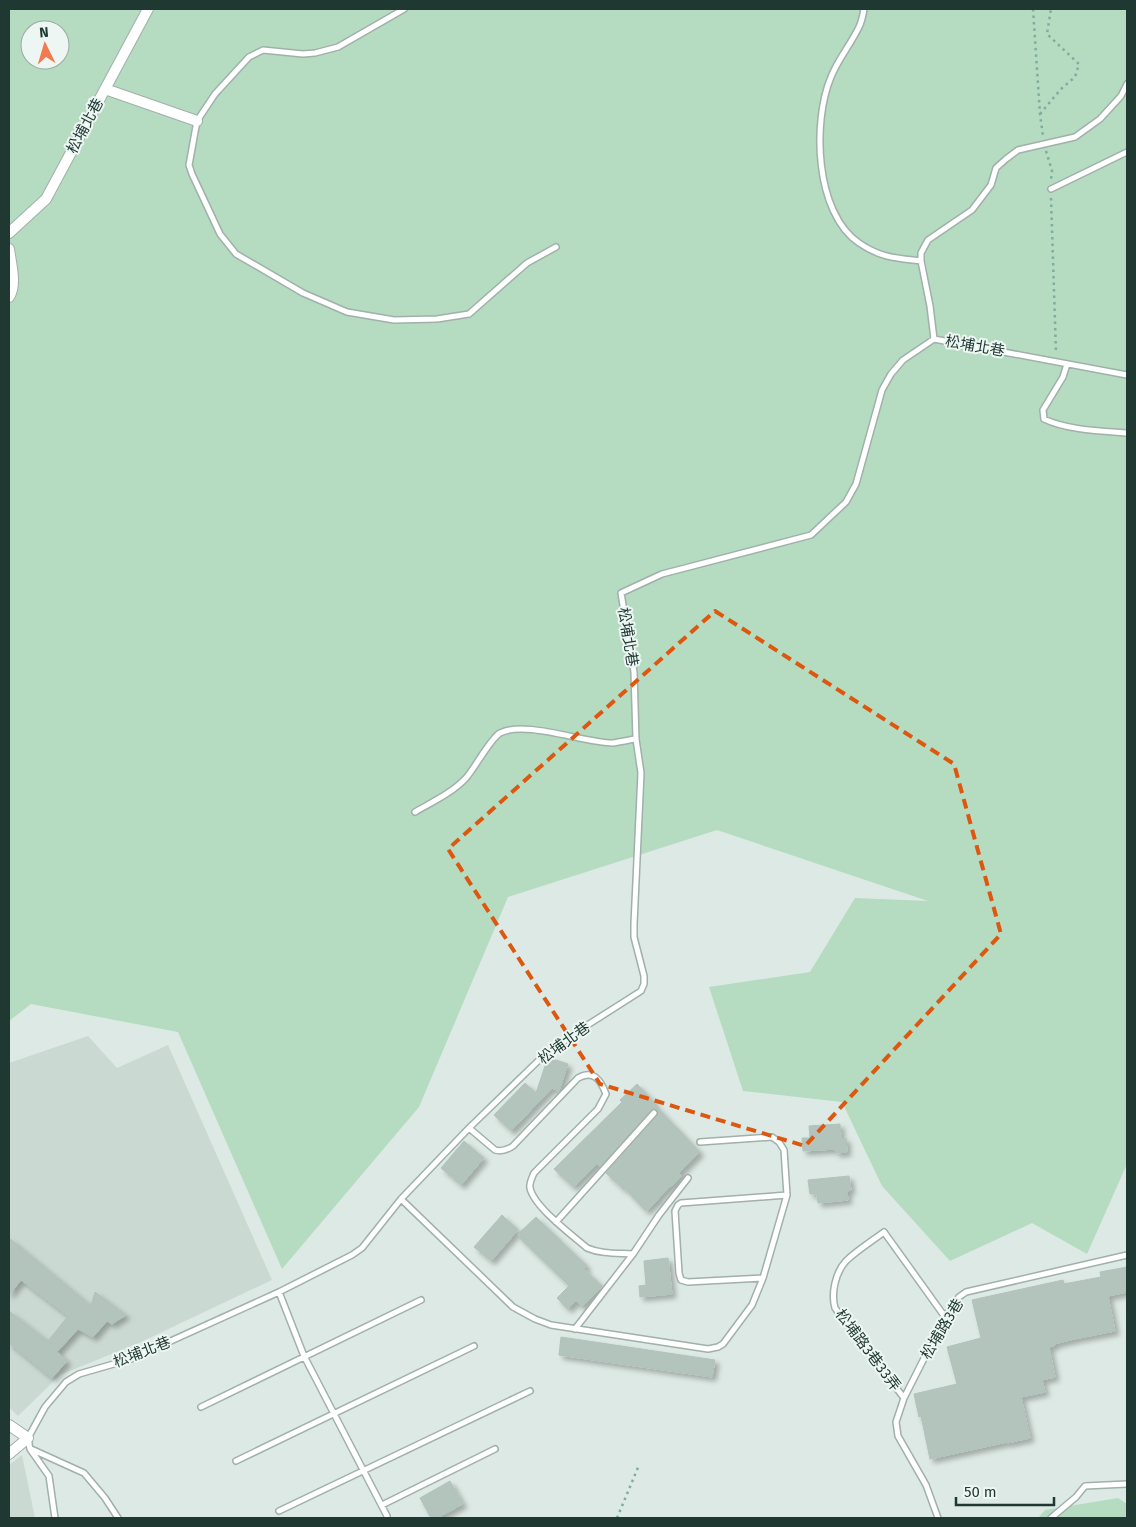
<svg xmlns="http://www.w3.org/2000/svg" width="1136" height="1527" font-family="'Fira Sans','Noto Sans TC',sans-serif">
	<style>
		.built { fill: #cbd9d3 }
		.green { fill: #b5dbc0; fill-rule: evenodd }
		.building { fill: #b3c4bd; stroke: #b0c3bb; filter: url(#shadow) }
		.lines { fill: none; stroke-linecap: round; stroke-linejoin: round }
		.service-casing { stroke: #a0b0ab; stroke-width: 8 }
		.minor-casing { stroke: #a0b0ab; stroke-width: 12 }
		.path { stroke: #7dad9e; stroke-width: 2.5; stroke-dasharray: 2.5 4; stroke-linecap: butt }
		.service { stroke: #fff; stroke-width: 5 }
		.minor { stroke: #fff; stroke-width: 10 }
		.marked { fill: none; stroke: #de570e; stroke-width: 4; stroke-dasharray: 10 6; stroke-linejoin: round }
		.labels { text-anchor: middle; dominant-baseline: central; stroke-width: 4; stroke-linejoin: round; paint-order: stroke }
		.street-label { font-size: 15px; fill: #1f3832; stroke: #edf6f2 }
	</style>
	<defs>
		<filter id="shadow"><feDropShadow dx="4" dy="4" stdDeviation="2.5" flood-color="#0004"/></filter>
	</defs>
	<rect width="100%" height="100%" fill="#dde9e4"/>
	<!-- built -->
	<path class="built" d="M88 1036 117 1068 168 1045 272 1280 141 1342 60 1375 18 1416 9 1407V1063Z
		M22 1455 35 1518H9V1465Z"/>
	<!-- green -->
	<path class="green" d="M9 9H1127V1164L1087 1254 1032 1223 950 1261 882 1186 842 1102 743 1091 709 987 810 972 855 898 928 901 717 830 508 897 419 1107 282 1269 178 1032 31 1004 9 1021ZM30 30H60V60H30Z
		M1118 1498 1127 1504V1518H1038L1045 1510Z"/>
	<!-- building -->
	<path class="building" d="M550 1058 568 1064 559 1091 552 1088 511 1131 494 1115 525 1083 536 1093 547 1060Z
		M637 1084 655 1103 654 1104 700 1152 679 1173 682 1176 659 1197 660 1198 646 1211 624 1188 623 1189 606 1173 657 1116 658 1112 655 1109 651 1110 600 1167 597 1164 573 1187 554 1169 622 1102 620 1100Z
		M840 1124 841 1139 846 1138 847 1152 836 1153 835 1149 803 1151 802 1138H810L809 1126Z
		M464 1141 484 1158 461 1185 441 1168Z
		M849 1176 851 1190 847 1191 848 1200 818 1203 817 1194H810L808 1180Z
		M502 1215 518 1230 491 1261 474 1247Z
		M536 1217 587 1266 584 1269 602 1286 582 1307 576 1301 568 1309 557 1298 569 1286 517 1235Z
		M9 1238 91 1306 95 1292 126 1315 112 1324 107 1321 93 1337 78 1329 57 1352 67 1361 52 1378 9 1343V1311L48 1341 68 1316 21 1280 9 1295Z
		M668 1258 672 1294 640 1297 639 1286 646 1285 644 1261Z
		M1127 1267V1292L1108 1296 1115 1331 1074 1339 1054 1344V1346L1049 1347 1055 1377 1042 1380 1045 1392 1021 1397 1030 1438 1007 1443V1442L930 1459 921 1416 919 1417 914 1394 957 1384 947 1347 981 1338 972 1300 1063 1280 1064 1284 1101 1277 1100 1272Z
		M561 1337 715 1360 712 1377 559 1355Z
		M450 1481 463 1504 437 1518H431L420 1498Z"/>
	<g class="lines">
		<!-- service casing -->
		<g class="service-casing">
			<path id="service" d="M404 9 338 47 315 53 303 54 263 50 249 57 215 94 197 121 189 165 192 174 220 234 236 254 303 293 347 312 394 320 437 319 469 314 527 263 556 247
				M864 9C863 15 862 21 859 27 851 44 838 59 831 77 812 122 815 213 859 243 881 258 896 258 921 261
				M1051 189 1127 152
				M934 339 930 306 921 261V253L928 240 972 210 991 185 996 168 1006 159 1018 150 1075 137 1100 119 1121 96 1127 84
				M1067 364 1063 377 1043 410 1044 419C1067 430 1101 431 1127 433
				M415 812C432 802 452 793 466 778 475 768 490 739 500 733 525 720 584 743 613 743 620 742 628 740 636 739
				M469 1128 495 1150C502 1152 507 1150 513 1146L578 1078C594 1069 601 1081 606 1094L598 1109 534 1173C532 1178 529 1183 530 1188 534 1207 572 1235 587 1248 601 1254 617 1253 633 1254
				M401 1199 513 1307 535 1319 551 1325 708 1349 718 1347 723 1344 752 1305 763 1278 787 1195 784 1150 779 1142 772 1137 700 1142
				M556 1222 654 1113
				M763 1278 688 1282 681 1280 679 1273 675 1211 678 1205 681 1203 787 1195
				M279 1292 304 1356 387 1516
				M575 1329 633 1254 659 1215 688 1178
				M904 1398 835 1308C831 1294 835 1273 846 1261 856 1251 872 1241 884 1232L945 1317
				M201 1407 421 1300
				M31 1449 84 1473 105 1498 118 1518
				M236 1461 474 1346
				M382 1505 495 1449
				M279 1511 530 1391
				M55 1518 49 1476 30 1449 28 1438 45 1407 66 1382 79 1374 131 1359 279 1292 352 1255 362 1248 401 1199 469 1128 538 1061 575 1033 641 991 644 984V976L634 937V924L641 773 636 739 634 672 621 593 662 574 811 535 846 502 856 484 882 390 891 374 903 360 934 339 1127 375
				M938 1518 926 1485 898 1436 896 1422 904 1398 945 1317 959 1297 966 1292 1127 1255
				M1051 1518 1076 1497 1085 1486 1127 1484"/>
		</g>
		<!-- minor casing -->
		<g class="minor-casing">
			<path id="minor" d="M105 89 197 121
				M9 233 46 199 148 9
				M9 249C11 264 17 285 9 297
				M9 1425 28 1438 9 1454"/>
		</g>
		<!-- path -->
		<path class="path" d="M1033 9 1040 114 1043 136
			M1040 114 1061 89 1075 77 1079 64 1047 34 1051 9
			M1046 151 1052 171 1051 180
			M1051 198 1056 352
			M617 1518 639 1465"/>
		<!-- service -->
		<use href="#service" class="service"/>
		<!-- minor -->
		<use href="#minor" class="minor"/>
	</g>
	<!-- marked area -->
	<path class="marked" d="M715 611 954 764 1001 934 805 1146 600 1084 448 849Z"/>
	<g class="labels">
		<!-- street labels -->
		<g class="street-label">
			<text transform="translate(85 126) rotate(-62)">松埔北巷</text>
			<text transform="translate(975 346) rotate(10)">松埔北巷</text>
			<text transform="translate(628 637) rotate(81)">松埔北巷</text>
			<text transform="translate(564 1043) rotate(-36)">松埔北巷</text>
			<text transform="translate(942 1329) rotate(-59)">松埔路3巷</text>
			<text transform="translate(868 1350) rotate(53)">松埔路3巷33弄</text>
			<text transform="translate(142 1352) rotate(-21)">松埔北巷</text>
		</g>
	</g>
	<!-- border -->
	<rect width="1136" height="1527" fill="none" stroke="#1f3832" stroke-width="20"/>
	<!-- north arrow -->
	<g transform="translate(45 45) rotate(355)"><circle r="24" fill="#edf6f2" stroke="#9baaa5"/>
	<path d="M0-4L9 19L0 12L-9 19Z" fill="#f27a52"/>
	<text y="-8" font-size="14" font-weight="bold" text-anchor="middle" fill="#1f3832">N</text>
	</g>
	<!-- scale -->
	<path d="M956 1497v8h98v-8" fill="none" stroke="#1f3832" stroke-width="2.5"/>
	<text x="964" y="1497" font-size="15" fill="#1f3832" stroke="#edf6f2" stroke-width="4" paint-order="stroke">50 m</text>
</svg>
